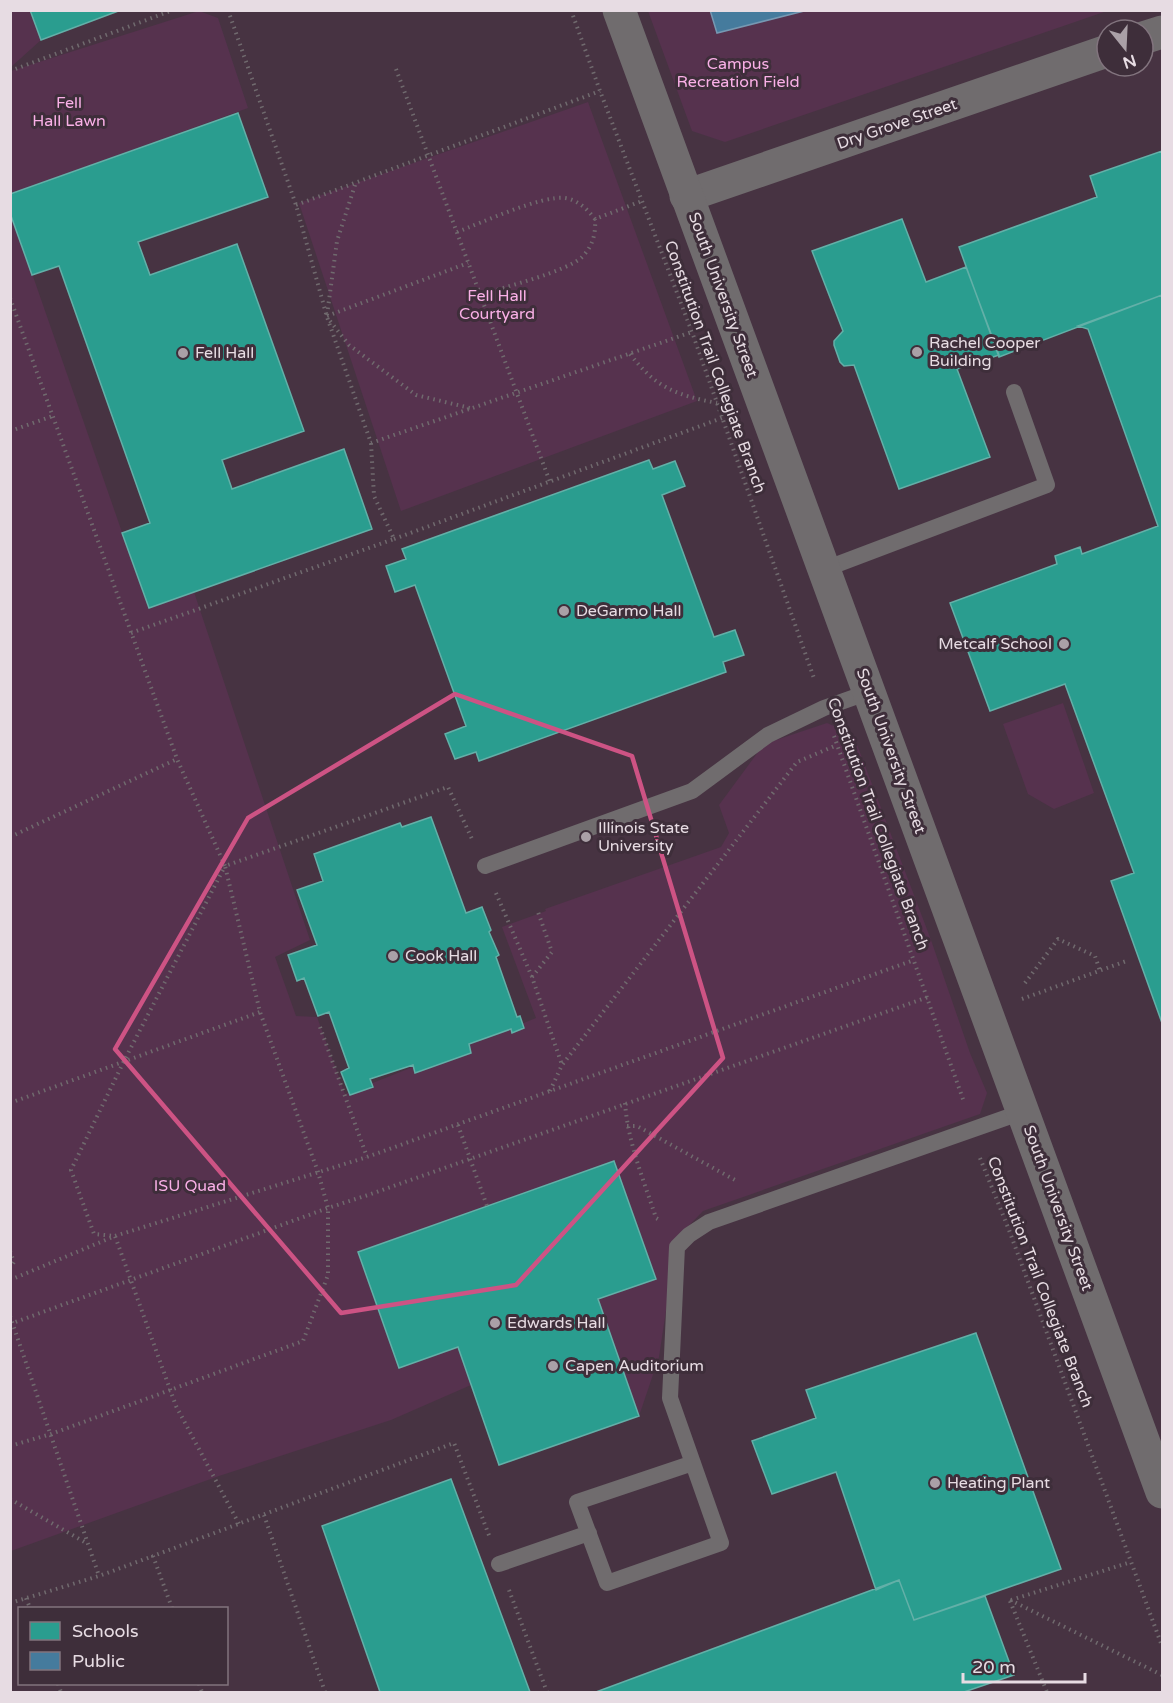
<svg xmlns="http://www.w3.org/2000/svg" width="1173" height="1703" font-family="'Varela Round',sans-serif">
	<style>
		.built { fill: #473342; fill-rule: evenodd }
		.green { fill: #56324e }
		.schools { fill: #2a9d8f; stroke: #63b0a8; stroke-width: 1.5 }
		.public { fill: #457b9d; stroke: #7698b2; stroke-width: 1.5 }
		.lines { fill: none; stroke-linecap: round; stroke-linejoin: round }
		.path { stroke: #706a6e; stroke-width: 4; stroke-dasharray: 1.5 4.5; stroke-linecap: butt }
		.service { stroke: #706c6e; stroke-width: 16 }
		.minor { stroke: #706c6e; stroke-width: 33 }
		.tertiary { stroke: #706c6e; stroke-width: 33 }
		.marked { fill: none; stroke: #cd5384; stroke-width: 4.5; stroke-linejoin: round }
		.poi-dot { fill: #aaa0a7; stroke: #3e2e3a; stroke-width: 2 }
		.labels { text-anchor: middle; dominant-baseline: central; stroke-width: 6; stroke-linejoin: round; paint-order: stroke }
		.park-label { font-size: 16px; fill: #fab0e7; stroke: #3e2e3a }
		.street-label { font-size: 16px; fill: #e7dce3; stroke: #3e2e3a }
		.poi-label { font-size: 16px; fill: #e7dce3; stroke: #3e2e3a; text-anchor: start }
	</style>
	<rect width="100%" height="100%" fill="#3a3238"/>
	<!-- built -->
	<path class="built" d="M11 11H1162V1692H11ZM1107 30H1143V66H1107ZM20 1608H226V1684H20Z"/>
	<!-- green -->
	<path class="green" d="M11 10 30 11 41 40 11 67Z
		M199 11 218 18 248 108 11 194V71Z
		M648 11H1107L725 142 692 131Z
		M588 102 697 401 401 511 299 203Z
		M11 213 148 607 194 592 310 940 275 957 296 1016 317 1017 345 1094 536 1018 502 927 546 911 545 909 721 847 729 833 719 805 764 744 827 723 853 734 931 940 970 1053 987 1093 980 1114 703 1211 677 1238 659 1357 639 1416 598 1299 656 1279 614 1161 358 1252 399 1368 458 1347 471 1385 391 1420 219 1476 11 1551Z
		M1063 703 1094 793 1054 809 1028 794 1003 724Z"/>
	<!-- schools -->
	<path class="schools" d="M30 10H121L41 40Z
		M238 113 268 197 138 242 150 275 237 244 304 431 222 460 232 489 344 449 372 529 149 608 122 533 150 523 59 266 32 275 10 213V194Z
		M1162 151V295L999 357 959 247 1097 197 1090 176Z
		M902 219 926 282 966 267 999 355 957 369 990 457 899 489 854 365 844 366 840 362 834 345V341L843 331 812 251Z
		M1162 295V1023L1111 881 1134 873 1065 684 990 711 950 603 1057 564 1055 556 1080 547 1082 554 1158 526 1088 329 1078 326Z
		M649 460 653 469 675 461 685 486 662 495 714 637 735 630 744 655 723 662 726 672 479 761 476 752 455 759 445 734 466 726 415 585 395 592 386 566 406 559 402 549Z
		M431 817 466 913 482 907 491 930 489 932 499 955 496 957 517 1017 520 1016 524 1028 512 1033 511 1029 469 1044 471 1053 415 1073 413 1065 370 1079 373 1087 350 1095 341 1072 349 1068 329 1012 318 1016 304 978 297 981 288 955 317 945 297 890 323 881 314 854 400 823 402 827Z
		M614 1161 656 1279 598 1299 639 1416 499 1465 458 1347 399 1368 358 1252Z
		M976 1333 1061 1569 914 1620 899 1580 876 1590 836 1472 772 1494 752 1441 816 1418 806 1390Z
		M451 1479 530 1692H380L322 1526Z
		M899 1580 914 1620 985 1596 1014 1675 964 1692H596Z"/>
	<!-- public -->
	<path class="public" d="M710 10H808L717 33Z"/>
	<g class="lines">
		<!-- path -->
		<path class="path" d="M228 10 296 205 327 317 371 443 692 332
			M571 10 600 91 692 332 815 681
			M396 69 550 482
			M10 71 173 10
			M296 205 600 91
			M457 232C481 223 542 195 565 198 578 200 587 209 595 219L642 201
			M480 295C504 287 566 272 582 257 593 246 596 233 595 219
			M10 298 177 759 225 866 124 1061 71 1170 94 1234 115 1236 176 1406 239 1524
			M327 315 337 241 356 182
			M327 316 468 263
			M330 321 349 345 416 395 470 408
			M630 354C656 388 676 395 717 403
			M10 431 53 416
			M394 539 722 418
			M131 633 394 539 374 496 371 443
			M834 736 964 1102
			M10 837 177 759
			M496 893 532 977 562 1065
			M532 977 552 952 537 909
			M1025 983 1058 939 1095 956 1100 971
			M1022 999 1129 960
			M320 1027 367 1157
			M550 1091 562 1065 797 762 837 745
			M10 1103 260 1012
			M625 1103C628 1143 644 1181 656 1218L661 1221
			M458 1125 487 1206
			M627 1126H637L735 1180
			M980 1158 1009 1230 1162 1646
			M10 1251 14 1262 10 1268
			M10 1280 115 1236 367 1157 914 960
			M10 1316 99 1576
			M10 1324 328 1208 371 1194 928 997
			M10 1446 51 1434 303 1341 328 1275V1208L318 1172 260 1012 225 866 448 787 472 839
			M10 1499 88 1544
			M264 1515 325 1692
			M509 1590 547 1692
			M26 1598 30 1608
			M1010 1600 1162 1675
			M1011 1600 1131 1562
			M1010 1601 1047 1692
			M10 1603 99 1576 153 1556
			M172 1608 153 1556 454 1443 490 1538
			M58 1684 61 1692
			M199 1684 202 1692"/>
		<!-- service -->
		<path class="service" d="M825 569 1047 485 1014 392
			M485 866 692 791 768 735 824 708 869 692
			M693 1463 577 1502 607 1583 721 1543 670 1398 677 1247 689 1235 709 1222 1022 1112
			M499 1564 589 1533"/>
		<!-- minor -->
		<path class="minor" d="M1143 38 1162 32
			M686 196 1107 51"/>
		<!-- tertiary -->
		<path class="tertiary" d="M619 10 1162 1492"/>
	</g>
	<!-- marked area -->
	<path class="marked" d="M455 694 632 756 723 1058 516 1285 341 1313 115 1049 248 818Z"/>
	<!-- markers -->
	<g class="poi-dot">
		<circle cx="917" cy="352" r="6"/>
		<circle cx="183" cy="353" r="6"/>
		<circle cx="564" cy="611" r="6"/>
		<circle cx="1064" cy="644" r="6"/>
		<circle cx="586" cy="837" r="6"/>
		<circle cx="393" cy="956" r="6"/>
		<circle cx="495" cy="1323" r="6"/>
		<circle cx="553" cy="1366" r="6"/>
		<circle cx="935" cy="1483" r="6"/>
	</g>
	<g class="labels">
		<!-- park labels -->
		<g class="park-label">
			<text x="738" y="64">Campus<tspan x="738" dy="18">Recreation Field</tspan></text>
			<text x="69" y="103">Fell<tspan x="69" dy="18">Hall Lawn</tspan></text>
			<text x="497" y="296">Fell Hall<tspan x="497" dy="18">Courtyard</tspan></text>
			<text x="190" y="1186">ISU Quad</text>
		</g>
		<!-- street labels -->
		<g class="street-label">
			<text transform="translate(897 124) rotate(-19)">Dry Grove Street</text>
			<text transform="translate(723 295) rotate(70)">South University Street</text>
			<text transform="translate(715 367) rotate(70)">Constitution Trail Collegiate Branch</text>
			<text transform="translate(891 751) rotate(70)">South University Street</text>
			<text transform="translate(878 824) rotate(70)">Constitution Trail Collegiate Branch</text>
			<text transform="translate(1058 1208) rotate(70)">South University Street</text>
			<text transform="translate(1040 1282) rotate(69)">Constitution Trail Collegiate Branch</text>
		</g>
		<!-- poi labels -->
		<g class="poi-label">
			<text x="929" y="343">Rachel Cooper<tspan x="929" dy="18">Building</tspan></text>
			<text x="195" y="353">Fell Hall</text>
			<text x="576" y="611">DeGarmo Hall</text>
			<text x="1052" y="644" text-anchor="end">Metcalf School</text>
			<text x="598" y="828">Illinois State<tspan x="598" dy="18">University</tspan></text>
			<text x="405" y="956">Cook Hall</text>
			<text x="507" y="1323">Edwards Hall</text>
			<text x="565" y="1366">Capen Auditorium</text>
			<text x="947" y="1483">Heating Plant</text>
		</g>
	</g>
	<!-- border -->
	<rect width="1173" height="1703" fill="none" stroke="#e7dce3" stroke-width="24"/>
	<!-- legend -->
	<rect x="18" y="1607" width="210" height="78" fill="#3e2e3a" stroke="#82747e" stroke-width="1.5"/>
	<rect x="30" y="1622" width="30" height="18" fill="#2a9d8f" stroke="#82747e" stroke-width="1.5"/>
	<text x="72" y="1637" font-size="18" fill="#e7dce3">Schools</text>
	<rect x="30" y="1652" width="30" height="18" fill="#457b9d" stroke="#82747e" stroke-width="1.5"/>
	<text x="72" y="1667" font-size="18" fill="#e7dce3">Public</text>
	<!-- north arrow -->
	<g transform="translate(1125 48) rotate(162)"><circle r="28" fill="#3e2e3a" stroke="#82747e" stroke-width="1.5"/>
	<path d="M0-4.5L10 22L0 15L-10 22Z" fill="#aaa0a7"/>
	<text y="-9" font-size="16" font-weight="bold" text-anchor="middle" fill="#e7dce3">N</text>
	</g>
	<!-- scale -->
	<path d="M963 1673v9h122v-9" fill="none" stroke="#e7dce3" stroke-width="3"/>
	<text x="972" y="1673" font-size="18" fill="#e7dce3" stroke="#3e2e3a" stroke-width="4.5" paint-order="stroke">20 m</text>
</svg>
